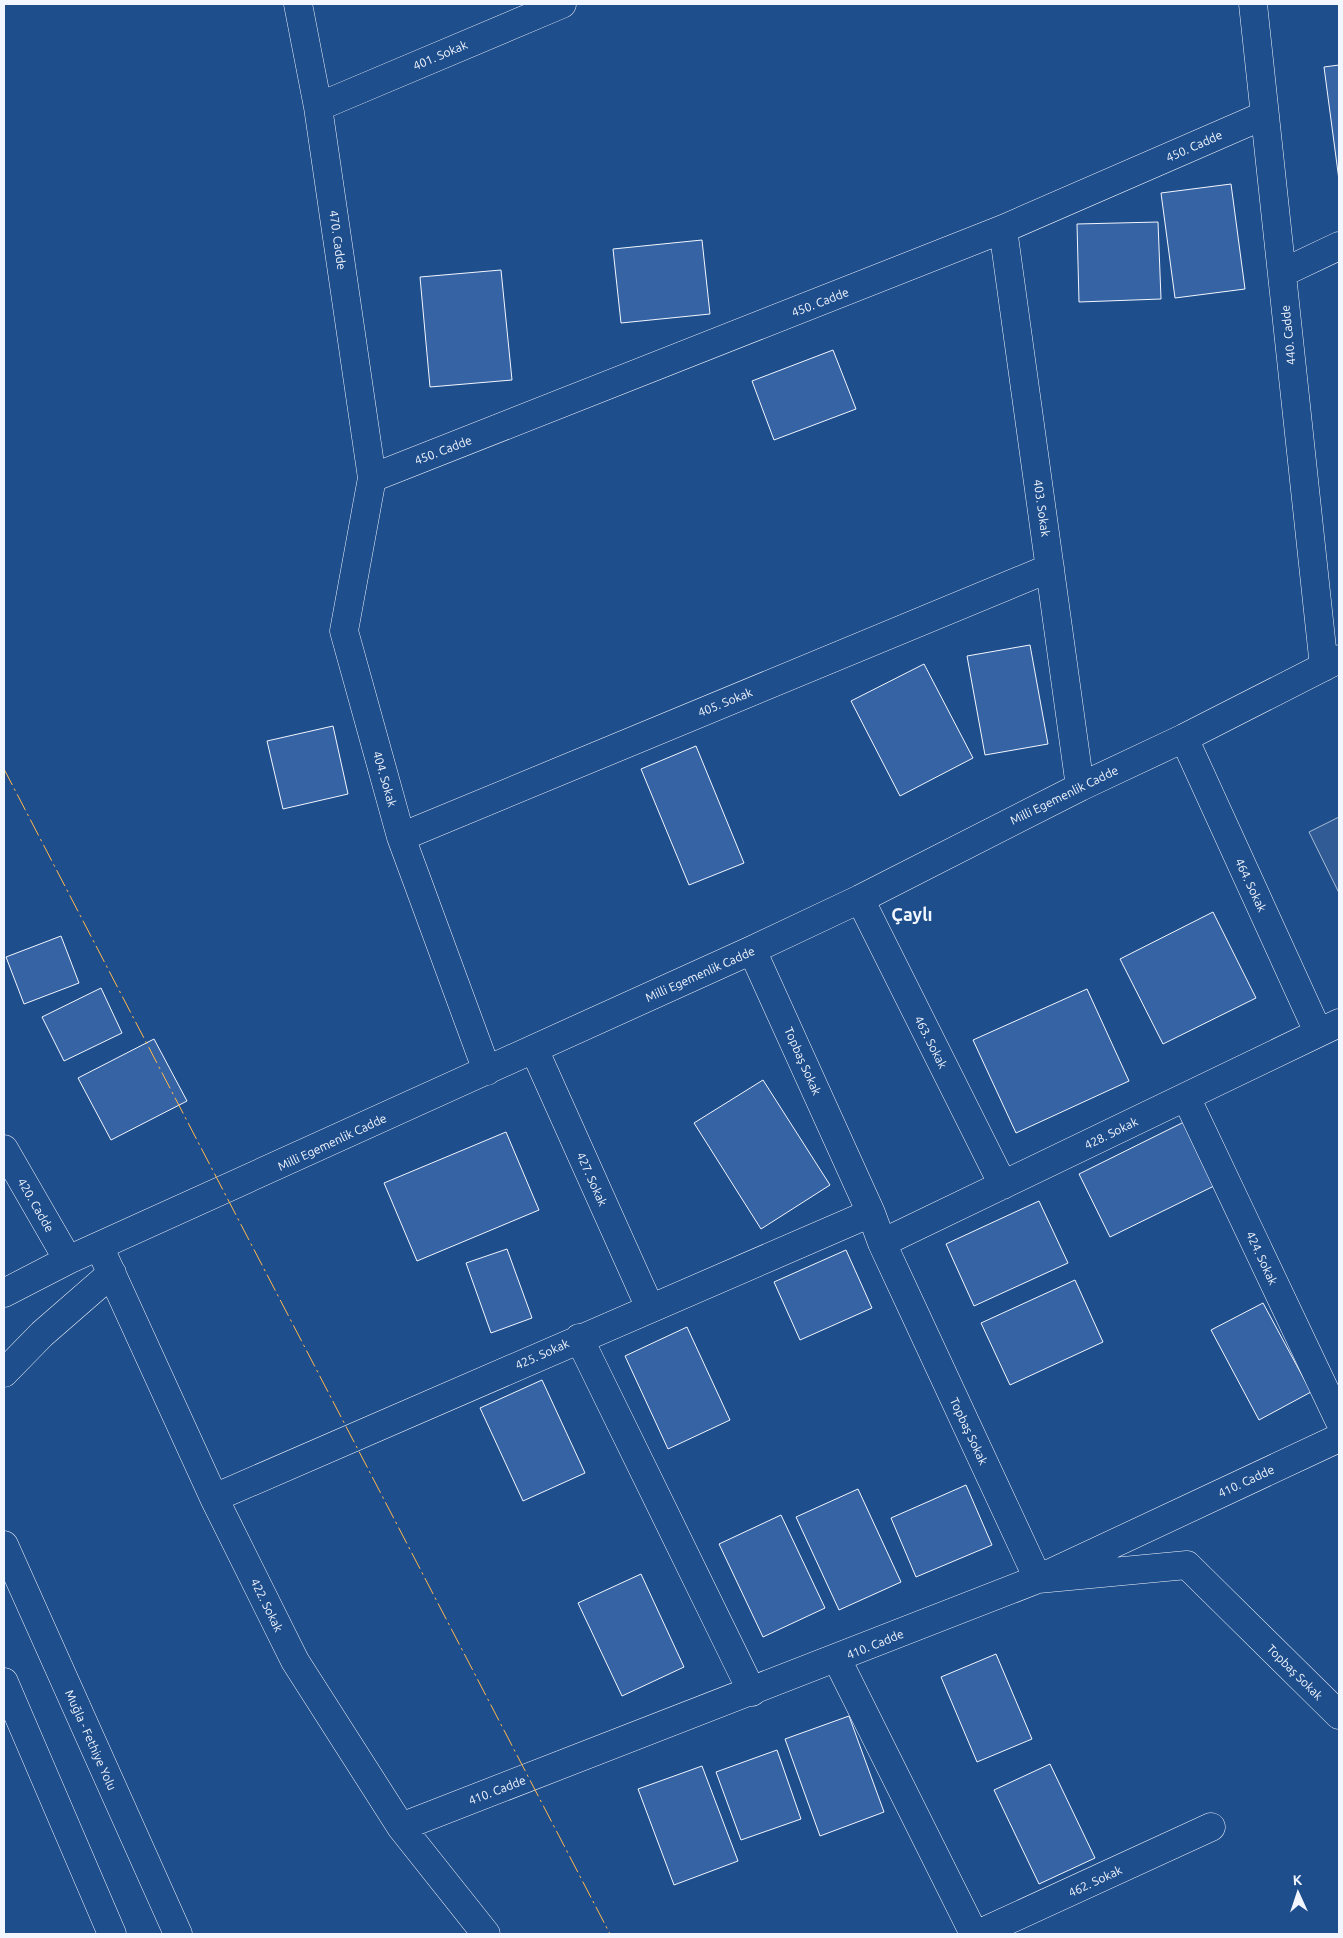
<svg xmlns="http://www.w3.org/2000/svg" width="1343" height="1938" font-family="Ubuntu,sans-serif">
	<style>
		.built { fill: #305b95; stroke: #a8bbd7 }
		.building { fill: #3563a3; stroke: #f2f6ff }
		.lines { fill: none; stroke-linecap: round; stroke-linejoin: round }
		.minor-casing { stroke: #f2f6ff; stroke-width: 29 }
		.highway-casing { stroke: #f2f6ff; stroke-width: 29 }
		.minor { stroke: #1f4e8c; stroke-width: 28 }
		.highway { stroke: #1f4e8c; stroke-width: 28 }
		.power { stroke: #ffb74d; stroke-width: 1; stroke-dasharray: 18 4 2.5 4; stroke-linecap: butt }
		.labels { text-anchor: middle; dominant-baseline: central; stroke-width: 4; stroke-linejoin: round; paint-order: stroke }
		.street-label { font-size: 12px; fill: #f2f6ff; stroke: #1f4e8c }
		.district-label { font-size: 18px; font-weight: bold; fill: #f2f6ff; stroke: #1f4e8c }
	</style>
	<rect width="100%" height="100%" fill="#1f4e8c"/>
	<!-- built -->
	<path class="built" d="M1339 817V893L1309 832Z"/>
	<!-- building -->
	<path class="building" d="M1339 65V180L1324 67Z
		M1231 184 1245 289 1175 298 1161 193Z
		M1158 222 1161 299 1079 302 1077 224Z
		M702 240 710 314 621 323 613 249Z
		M501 270 512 380 430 387 420 277Z
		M833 350 856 409 774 440 752 381Z
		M1030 645 1048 744 985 755 967 656Z
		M924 664 973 758 900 796 851 701Z
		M333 726 348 794 283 809 267 741Z
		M696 746 744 863 689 885 641 769Z
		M1213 912 1256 998 1163 1044 1120 959Z
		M61 936 79 983 24 1004 6 957Z
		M101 988 122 1033 64 1061 42 1017Z
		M1087 989 1129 1081 1016 1133 973 1040Z
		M154 1039 187 1101 111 1140 78 1078Z
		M763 1080 830 1185 761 1229 694 1123Z
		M1184 1122 1216 1185 1110 1237 1079 1174Z
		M506 1132 539 1210 417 1261 384 1183Z
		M1039 1201 1068 1263 974 1306 946 1244Z
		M507 1249 532 1318 491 1333 466 1263Z
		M846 1250 872 1308 800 1340 774 1282Z
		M1075 1280 1103 1342 1010 1385 981 1323Z
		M1263 1303 1311 1392 1259 1420 1211 1330Z
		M687 1327 730 1420 668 1449 625 1356Z
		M542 1380 585 1473 523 1501 480 1408Z
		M966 1485 992 1545 916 1577 891 1518Z
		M858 1489 901 1582 839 1610 796 1517Z
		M781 1515 825 1608 763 1637 719 1544Z
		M641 1574 684 1667 622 1696 578 1603Z
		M996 1654 1032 1739 977 1762 941 1677Z
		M849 1716 884 1812 820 1836 785 1739Z
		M777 1750 801 1819 741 1840 716 1772Z
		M1050 1764 1095 1858 1039 1884 994 1790Z
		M702 1766 738 1861 674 1885 638 1789Z"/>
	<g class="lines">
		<!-- minor casing -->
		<g class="minor-casing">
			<path id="minor" d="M298 4 318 107 372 478 344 631 401 837 487 1071
				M1253 4 1324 667
				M318 107 562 4
				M1003 229 1080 787
				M1282 273 1339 246
				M372 478 1003 229 1265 115
				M1184 738 1318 1032
				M401 837 1050 568
				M860 899 1003 1185
				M752 950 871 1213 882 1243 1038 1579 1187 1565 1339 1715
				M534 1049 650 1308
				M1186 1097 1339 1420
				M4 1149 68 1260
				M882 1243 1339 1023
				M99 1246 214 1498 295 1661 401 1827 486 1934
				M4 1293 68 1260 752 950 860 899 1080 787 1184 738 1339 659
				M579 1338 752 1692
				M4 1373 42 1334 112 1273
				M214 1498 871 1213
				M837 1659 974 1934
				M401 1827 1038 1579 1339 1438
				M978 1934 1211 1827"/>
		</g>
		<!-- highway casing -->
		<g class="highway-casing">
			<path id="highway" d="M4 1545 178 1934
				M4 1682 112 1934"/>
		</g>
		<!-- minor -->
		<use href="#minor" class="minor"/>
		<!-- highway -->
		<use href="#highway" class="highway"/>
		<!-- power -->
		<path class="power" d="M4 769 610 1934"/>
	</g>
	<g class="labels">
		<!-- street labels -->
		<g class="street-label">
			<text transform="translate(440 55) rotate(-23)">401. Sokak</text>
			<text transform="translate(1194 146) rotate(-24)">450. Cadde</text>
			<text transform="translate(338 240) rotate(82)">470. Cadde</text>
			<text transform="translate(820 302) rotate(-21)">450. Cadde</text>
			<text transform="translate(1288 335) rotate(-96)">440. Cadde</text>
			<text transform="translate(443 450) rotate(-21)">450. Cadde</text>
			<text transform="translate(1042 508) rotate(82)">403. Sokak</text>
			<text transform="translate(725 702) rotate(-22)">405. Sokak</text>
			<text transform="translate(385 779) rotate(74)">404. Sokak</text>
			<text transform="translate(1064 795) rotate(-26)">Milli Egemenlik Cadde</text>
			<text transform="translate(1251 885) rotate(65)">464. Sokak</text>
			<text transform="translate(700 974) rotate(-24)">Milli Egemenlik Cadde</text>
			<text transform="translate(931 1042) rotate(63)">463. Sokak</text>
			<text transform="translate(803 1061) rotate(66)">Topbaş Sokak</text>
			<text transform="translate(1111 1133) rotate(-26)">428. Sokak</text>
			<text transform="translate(332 1142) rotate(-25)">Milli Egemenlik Cadde</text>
			<text transform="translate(592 1179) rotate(66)">427. Sokak</text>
			<text transform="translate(36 1205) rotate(60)">420. Cadde</text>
			<text transform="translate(1262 1258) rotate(65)">424. Sokak</text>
			<text transform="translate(542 1354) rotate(-24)">425. Sokak</text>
			<text transform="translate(969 1431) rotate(65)">Topbaş Sokak</text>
			<text transform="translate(1246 1481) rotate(-25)">410. Cadde</text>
			<text transform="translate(267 1605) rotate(64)">422. Sokak</text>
			<text transform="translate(875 1644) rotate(-22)">410. Cadde</text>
			<text transform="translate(1295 1672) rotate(45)">Topbaş Sokak</text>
			<text transform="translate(91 1740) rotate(66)">Muğla - Fethiye Yolu</text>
			<text transform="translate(497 1790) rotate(-21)">410. Cadde</text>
			<text transform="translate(1095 1881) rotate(-25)">462. Sokak</text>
		</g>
		<!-- district labels -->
		<g class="district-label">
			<text x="912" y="914">Çaylı</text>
		</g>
	</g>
	<!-- border -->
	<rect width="1343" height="1938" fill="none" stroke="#f2f6ff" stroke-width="10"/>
	<!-- north arrow -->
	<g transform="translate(1298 1893) rotate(357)" stroke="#1f4e8c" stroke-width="4" paint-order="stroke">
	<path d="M0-4L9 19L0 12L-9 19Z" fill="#f2f6ff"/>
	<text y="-8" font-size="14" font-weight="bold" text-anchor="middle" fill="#f2f6ff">K</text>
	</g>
</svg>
